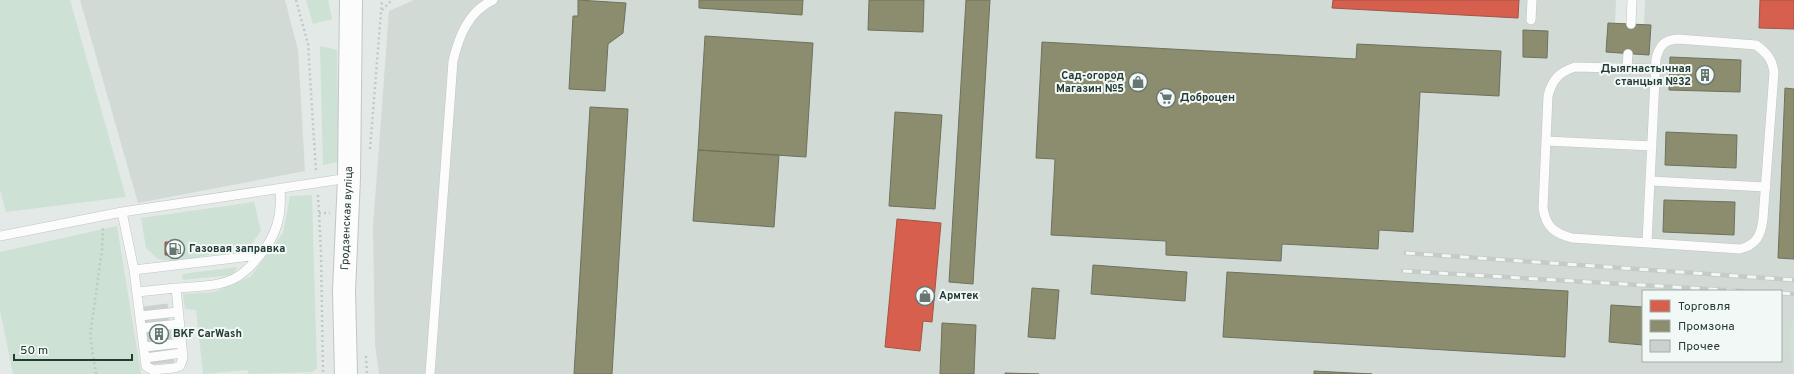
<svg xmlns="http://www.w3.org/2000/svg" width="1794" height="374" font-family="Overpass,sans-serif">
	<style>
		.built { fill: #d2dad6; fill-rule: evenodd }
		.green { fill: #cde1d4 }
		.shops { fill: #d6604d; stroke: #a05546 }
		.industry { fill: #8c8c6e; stroke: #6c735d }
		.building { fill: #ccd1cf; stroke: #ccd2cf }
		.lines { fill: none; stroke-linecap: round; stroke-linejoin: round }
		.service-casing { stroke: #c0c5c3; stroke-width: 10 }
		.secondary-casing { stroke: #c0c6c4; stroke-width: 24 }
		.path { stroke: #c0c9c5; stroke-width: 2.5; stroke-dasharray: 2 3; stroke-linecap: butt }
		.service { stroke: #fbfcfb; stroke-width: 9 }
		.secondary { stroke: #fbfcfb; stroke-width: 22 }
		.rail-casing { stroke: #c6cac9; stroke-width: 4.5 }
		.rail { stroke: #f2f8f5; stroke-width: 3; stroke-dasharray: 9; stroke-linecap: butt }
		.labels { text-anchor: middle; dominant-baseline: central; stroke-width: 4; stroke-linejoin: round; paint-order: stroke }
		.poi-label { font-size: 11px; font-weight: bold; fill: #233a35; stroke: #f2f8f5; text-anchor: start }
		.street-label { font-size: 11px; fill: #233a35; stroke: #f2f8f5 }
	</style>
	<rect width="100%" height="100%" fill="#e3e9e6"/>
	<!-- built -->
	<path class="built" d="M80 0H285L298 50 305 171 138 203Z
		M414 0H1616L1615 23 1644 25 1645 0H1794V374H379L375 344 373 227 389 11ZM1643 291H1781V361H1643Z"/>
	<!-- green -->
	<path class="green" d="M0 0H70L126 197 6 212 0 190Z
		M306 0H328L332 19 313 24Z
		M320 46 337 50 339 162 323 165Z
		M312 195 317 368 313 372 249 374 247 370 203 374 196 310 185 309 183 294 215 292 250 277 283 233 290 196Z
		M254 202 261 231 250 246 176 262 158 259 146 248 141 218Z
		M117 226 141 374H13L0 310V252Z
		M237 267 233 275 183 280 182 274Z
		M1794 316V373C1790 354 1786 335 1794 316Z"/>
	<!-- shops -->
	<path class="shops" d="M1333 0H1519L1518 18 1332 8Z
		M1760 0H1794V29L1759 28Z
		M897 219 941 223 932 322 923 321 920 351 885 347Z
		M165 242H180V255H165Z"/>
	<!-- industry -->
	<path class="industry" d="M578 0 626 3 623 33 608 44 605 91 569 89 573 16H578Z
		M699 0H803L802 15 699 8Z
		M869 0H924L923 32 868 30Z
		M966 0H990L973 284 949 282Z
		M1608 23 1651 25 1649 55 1606 52Z
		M1523 30 1548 31 1547 58 1523 57Z
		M705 36 813 43 806 157 698 150Z
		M1042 42 1356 59 1357 44 1501 51 1499 96 1420 92 1413 232 1379 230 1378 249 1282 244 1281 261 1166 255V241L1051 235 1055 159 1036 158Z
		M1670 57 1741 60 1740 92 1669 90Z
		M1785 88 1794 89V259L1778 258Z
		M590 107 628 109 612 374H574Z
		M895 112 942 115 935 209 889 206Z
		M1666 132 1737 135 1736 168 1665 165Z
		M698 150 779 155 774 227 693 221Z
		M1664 200 1735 202 1734 235 1663 232Z
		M1093 265 1187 272 1185 301 1091 294Z
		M1227 272 1568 291 1565 357 1223 337Z
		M1032 288 1059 290 1055 339 1028 337Z
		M1611 305 1643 307V345L1609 342Z
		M942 323 976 325 974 374H940Z
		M1314 371 1372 374H1314Z
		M1005 373 1039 374H1005Z"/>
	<!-- building -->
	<path class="building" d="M167 304 174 362 151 364 144 307Z"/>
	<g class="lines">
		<!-- service casing -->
		<g class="service-casing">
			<path id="service" d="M1531 20 1532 0
				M1631 24 1632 0
				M1627 67 1628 54
				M1546 141 1652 146
				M1650 181 1766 187
				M122 212 134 270 260 255C277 235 282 215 280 189
				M0 236 122 212 349 178
				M1647 242 1656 59C1659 46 1664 40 1678 39L1756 45C1767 53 1772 59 1774 72L1763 219C1761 236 1756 245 1740 249L1572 238C1554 233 1546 227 1543 208L1548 96C1552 80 1559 72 1575 67L1656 69
				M134 270 146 366 153 370 174 368 180 366 183 358 176 288C199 286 227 288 245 271 251 267 255 260 260 255
				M137 292 176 288
				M140 316 178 312
				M141 328 179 324
				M144 347 181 343
				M145 358 182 353
				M430 374 453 61C459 36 468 12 493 0"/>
		</g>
		<!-- secondary casing -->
		<g class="secondary-casing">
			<g id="secondary">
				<path id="s1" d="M346 374 344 291 349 178 351 0"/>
			</g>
		</g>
		<!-- path -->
		<path class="path" d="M296 0 308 44 316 172
			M382 10 392 0
			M370 149 382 0
			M318 195 321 252 323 374
			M319 213H330
			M366 356 367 374
			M96 374 90 336 102 250 103 228"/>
		<!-- service -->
		<use href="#service" class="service"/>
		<!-- secondary -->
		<use href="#secondary" class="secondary"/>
		<!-- rail casing -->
		<g class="rail-casing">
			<path id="rail" d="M1406 253 1794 280
				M1403 271 1742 291
				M1781 293 1794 294"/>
		</g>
		<!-- rail -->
		<use href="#rail" class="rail"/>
	</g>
	<!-- icons -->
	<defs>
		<g id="building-ring" transform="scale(1)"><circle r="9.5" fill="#f2f8f5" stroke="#667773" stroke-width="1.5"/><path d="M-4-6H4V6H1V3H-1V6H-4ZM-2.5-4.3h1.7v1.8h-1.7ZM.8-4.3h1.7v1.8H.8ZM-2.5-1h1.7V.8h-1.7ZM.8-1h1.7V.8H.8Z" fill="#667773"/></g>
		<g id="shop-ring" transform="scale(1)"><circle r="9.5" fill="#f2f8f5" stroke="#667773" stroke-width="1.5"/><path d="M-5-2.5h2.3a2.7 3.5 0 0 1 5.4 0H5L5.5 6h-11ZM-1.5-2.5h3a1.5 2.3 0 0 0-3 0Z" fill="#667773"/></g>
		<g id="supermarket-ring" transform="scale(1)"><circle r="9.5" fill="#f2f8f5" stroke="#667773" stroke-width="1.5"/><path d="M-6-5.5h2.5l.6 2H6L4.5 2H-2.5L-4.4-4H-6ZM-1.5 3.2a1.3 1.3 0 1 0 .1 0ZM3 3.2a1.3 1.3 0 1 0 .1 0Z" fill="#667773"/></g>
		<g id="fuel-ring" transform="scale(1)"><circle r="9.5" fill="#f2f8f5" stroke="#667773" stroke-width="1.5"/><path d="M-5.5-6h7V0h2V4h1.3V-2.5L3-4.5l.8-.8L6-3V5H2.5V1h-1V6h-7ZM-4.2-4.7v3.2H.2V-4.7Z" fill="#667773"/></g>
	</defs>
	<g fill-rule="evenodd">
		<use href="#building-ring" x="1705" y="75"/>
		<use href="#shop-ring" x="1138" y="82"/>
		<use href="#supermarket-ring" x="1166" y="98"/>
		<use href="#fuel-ring" x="175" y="249"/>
		<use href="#shop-ring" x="925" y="296"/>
		<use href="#building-ring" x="159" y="334"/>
	</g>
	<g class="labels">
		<!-- poi labels -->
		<g class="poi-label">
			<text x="1691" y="69" text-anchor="end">Дыягнастычная<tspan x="1691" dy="13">станцыя №32</tspan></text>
			<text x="1124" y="76" text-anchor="end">Сад-огород<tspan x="1124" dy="13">Магазин №5</tspan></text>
			<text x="1180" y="98">Доброцен</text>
			<text x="189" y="249">Газовая заправка</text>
			<text x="939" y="296">Армтек</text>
			<text x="173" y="334">BKF CarWash</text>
		</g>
		<!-- street labels -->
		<g class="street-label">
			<text stroke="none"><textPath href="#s1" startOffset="156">Гродзенская вуліца</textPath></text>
		</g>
	</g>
	<!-- legend -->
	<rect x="1642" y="290" width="140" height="72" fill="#f2f8f5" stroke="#9faca8"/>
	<rect x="1650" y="300" width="20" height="12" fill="#d6604d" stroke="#9faca8"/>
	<text x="1678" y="310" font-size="12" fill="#233a35">Торговля</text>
	<rect x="1650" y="320" width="20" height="12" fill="#8c8c6e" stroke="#9faca8"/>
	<text x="1678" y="330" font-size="12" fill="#233a35">Промзона</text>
	<rect x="1650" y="340" width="20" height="12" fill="#ccd1cf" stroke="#9faca8"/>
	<text x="1678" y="350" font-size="12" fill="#233a35">Прочее</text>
	<!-- scale -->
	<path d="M14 354v6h118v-6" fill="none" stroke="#233a35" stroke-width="2"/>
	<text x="20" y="354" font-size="12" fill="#233a35" stroke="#f2f8f5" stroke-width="3" paint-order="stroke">50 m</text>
</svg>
